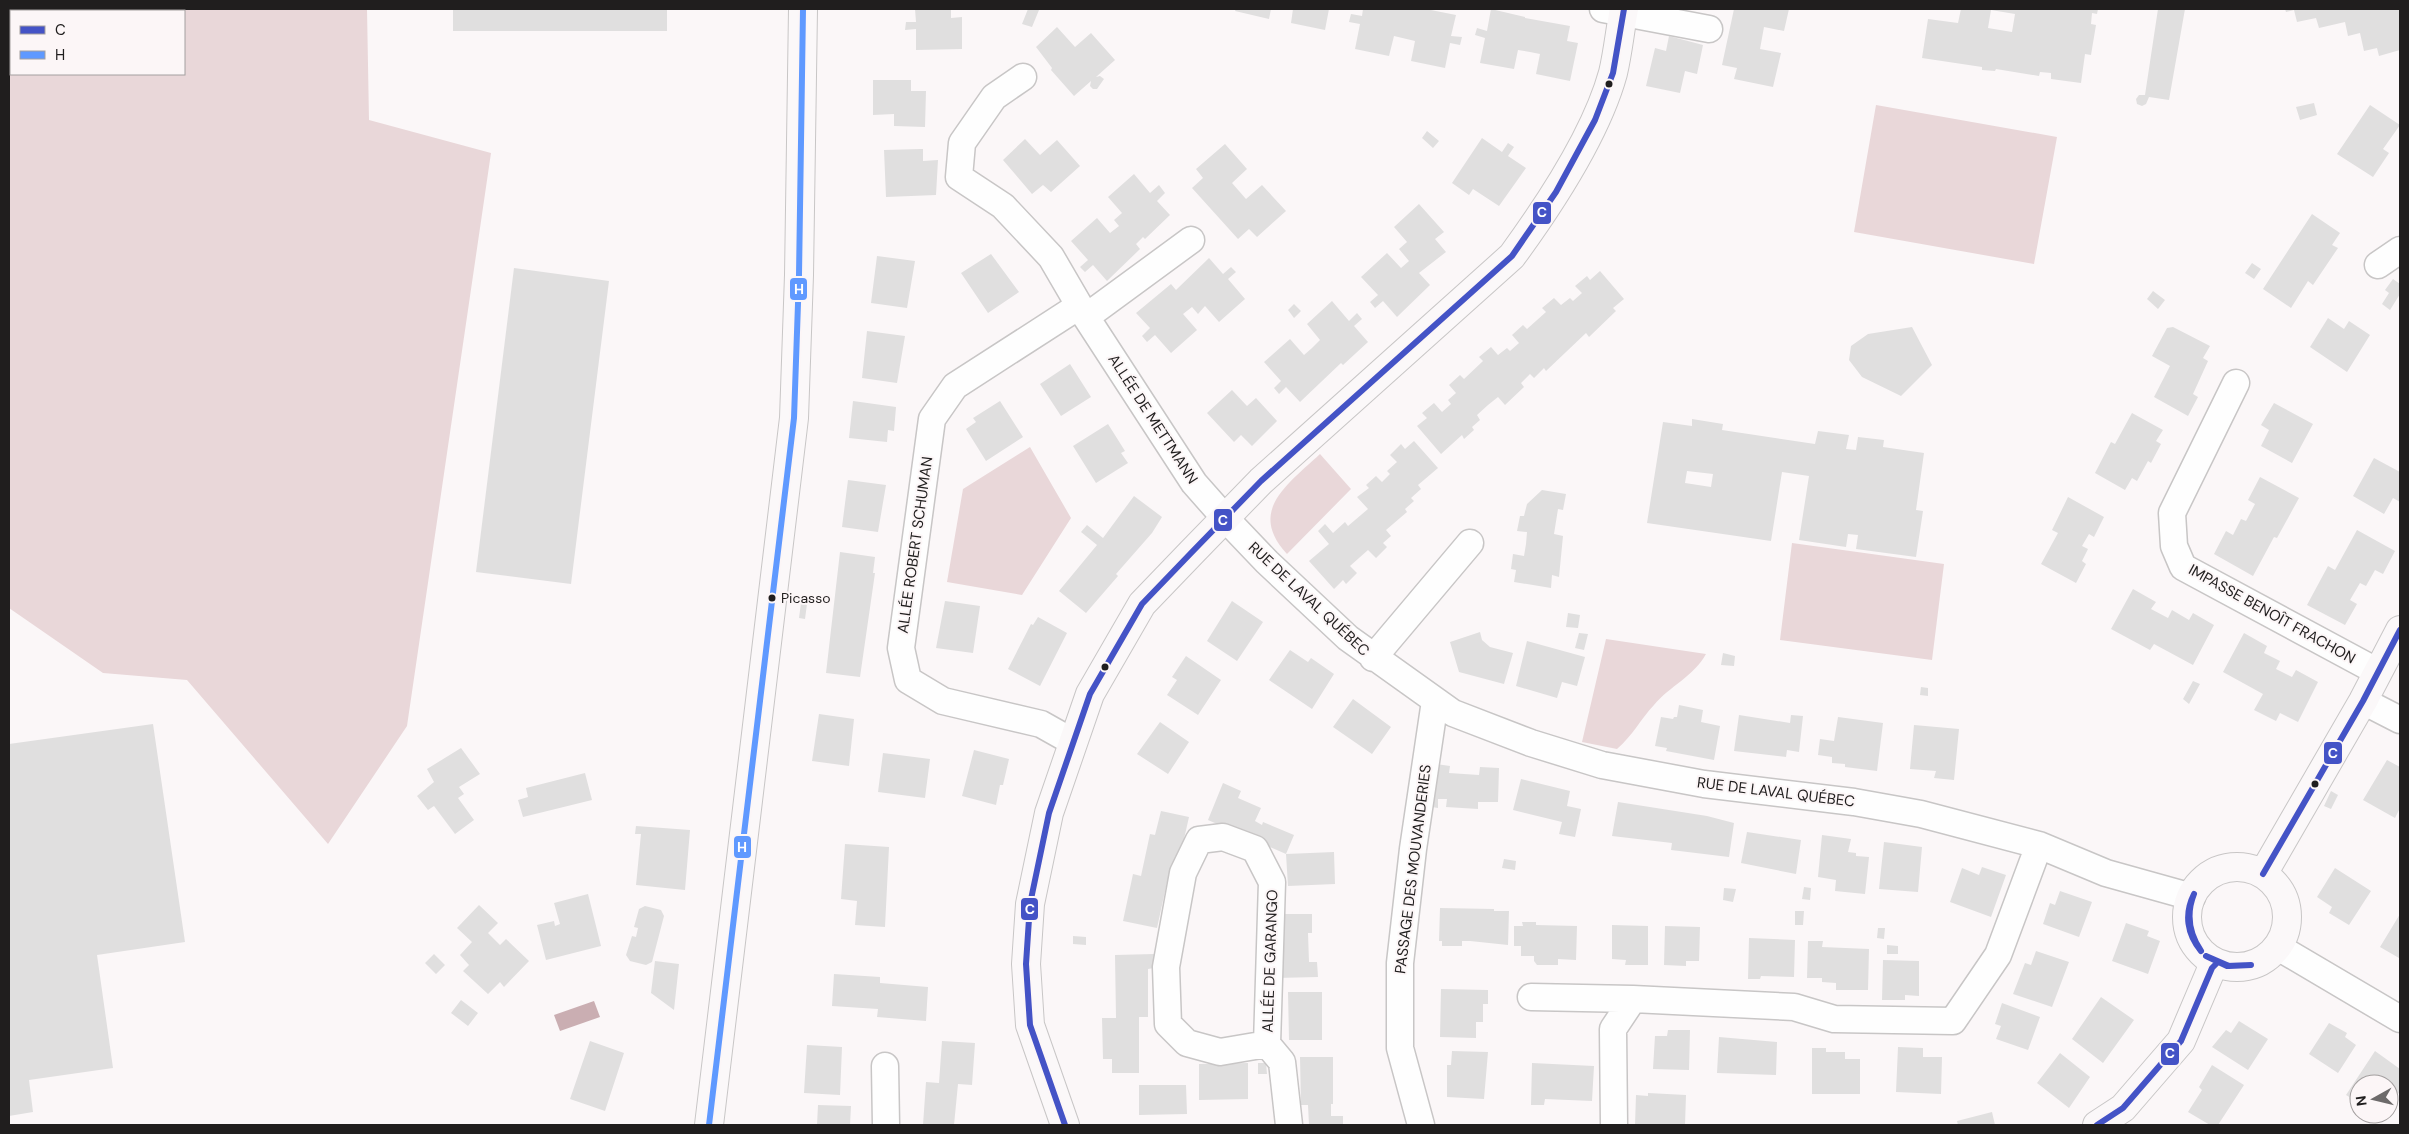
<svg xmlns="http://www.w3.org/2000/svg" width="2409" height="1134" font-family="'DM Sans',sans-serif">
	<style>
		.green { fill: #e9d7d9; fill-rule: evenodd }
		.water { fill: #caaeb2 }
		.building { fill: #e0dfdf; fill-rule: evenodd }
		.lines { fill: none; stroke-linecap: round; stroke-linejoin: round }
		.street-casing { stroke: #c8c6c6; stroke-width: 29 }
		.secondary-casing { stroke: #c8c6c6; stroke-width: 30 }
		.street { stroke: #fefefe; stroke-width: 26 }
		.secondary { stroke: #fbf8f9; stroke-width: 28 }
		.bus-1-casing { stroke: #fcf6f7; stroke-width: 10 }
		.bus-2-casing { stroke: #fcf6f7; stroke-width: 10 }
		.bus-1 { stroke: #4453c6; stroke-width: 6 }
		.bus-2 { stroke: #5f99ff; stroke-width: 6 }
		.bus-dot { fill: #201e1e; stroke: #fcf6f7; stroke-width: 2 }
		.labels { text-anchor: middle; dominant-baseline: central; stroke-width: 4; stroke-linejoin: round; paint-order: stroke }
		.bus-label { font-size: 14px; fill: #201e1e; stroke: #fcf6f7; text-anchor: start }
		.street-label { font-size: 15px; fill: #201e1e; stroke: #fcf6f7 }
		.line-badge { stroke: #fcf6f7; stroke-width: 2 }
		.badge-label { font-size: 14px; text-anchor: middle; font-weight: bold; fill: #fff }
	</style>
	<rect width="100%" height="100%" fill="#fbf7f8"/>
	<!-- green -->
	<path class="green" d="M9 9H367L369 120 491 153 407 726 328 844 187 680 103 673 9 608ZM184 11V74H11V11Z
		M1876 105 2057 137 2034 264 1854 232Z
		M1030 447 1071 518 1022 595 947 582 963 489Z
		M1320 454 1351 489 1287 554C1247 511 1288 484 1320 454Z
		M1792 543 1944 564 1932 660 1780 640Z
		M1606 639 1706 654C1694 676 1670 686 1654 705 1640 720 1633 735 1617 749L1582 742Z"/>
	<!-- water -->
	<path class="water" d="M594 1001 600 1017 560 1031 554 1015Z"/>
	<!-- building -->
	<path class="building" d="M453 9H667V31H453Z
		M915 9H951V18L962 17V49L916 50V29L905 30 906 22H916Z
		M1028 9 1039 10 1032 27 1022 24Z
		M1236 9H1271L1269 19 1235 11Z
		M1293 9H1329L1325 30 1291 23Z
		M1363 9H1426L1456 15 1451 36 1462 37 1460 45 1450 43 1445 68 1411 61 1415 41 1394 36 1389 56 1355 49 1360 24 1349 22 1351 14 1362 16Z
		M1491 9 1525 17V18L1570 26 1567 41 1578 43 1570 81 1536 74 1540 54 1530 52 1518 50 1514 69 1480 63 1485 38 1475 35 1477 28 1487 31Z
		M1734 9H1789L1784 31 1764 27 1760 49 1781 53 1773 87 1734 79 1737 68 1722 65Z
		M1961 9H2098L2097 14 2092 13 2091 24 2096 25 2091 55 2085 54 2081 83 2051 79V73L2040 72 2039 76 1996 69 1995 71 1982 70V67L1922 58 1928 19 1958 23ZM1991 10 2015 14 2012 32 1988 28Z
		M2158 9H2185L2169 100 2149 97 2146 104 2142 106 2137 104 2136 99 2139 95H2145Z
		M2285 9H2400V50L2379 56 2377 48 2364 51 2360 33 2348 36 2345 22 2319 28 2316 18 2297 22 2294 10 2286 12Z
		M1057 27 1075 47 1091 33 1115 60 1096 77 1100 76 1104 79 1097 89H1093L1090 86 1091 81 1074 96 1051 70 1052 68 1036 47Z
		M1669 36 1703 45 1697 74 1685 71 1680 93 1646 86 1655 48 1666 51Z
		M873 80H911V91H926L925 127 894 126V114L873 115Z
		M2314 103 2317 115 2300 120 2296 107Z
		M2370 105 2400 125 2383 149 2389 153 2373 177 2337 154Z
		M1427 131 1439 141 1433 148 1422 138Z
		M1482 138 1502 152 1508 143 1514 147 1508 156 1526 168 1499 206 1473 189 1469 195 1452 183Z
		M1025 139 1040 155 1057 140 1080 166 1051 192 1043 185 1032 194 1003 160Z
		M1225 144 1247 169 1232 183 1246 199 1262 185 1286 211 1257 237 1249 229 1238 239 1192 188 1203 178 1196 169Z
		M920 149H923V161L938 160 936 195 886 197 884 150Z
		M1134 174 1150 193 1159 185 1165 193 1157 201 1170 215 1145 239 1143 237 1136 244 1140 249 1107 281 1093 265 1085 272 1080 267 1088 260 1071 241 1097 218 1110 233 1119 226 1114 220 1122 213 1108 197Z
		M1419 204 1444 232 1435 239 1446 252 1419 273 1430 285 1397 317 1383 301 1375 308 1370 302 1378 295 1361 277 1387 253 1401 268 1409 261 1399 249 1407 242 1394 227Z
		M2312 214 2340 233 2332 245 2338 248 2313 285 2308 281 2291 308 2263 289Z
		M991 254 1019 292 988 313 961 273Z
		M877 256 915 261 907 308 871 303Z
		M1209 258 1223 274 1231 267 1236 272 1228 279 1245 299 1219 322 1205 306 1198 314 1192 307 1183 314 1197 330 1171 353 1155 335 1147 342 1142 336 1150 328 1136 313 1171 284 1176 290Z
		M2252 263 2261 269 2254 279 2245 273Z
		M514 268 609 281 571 584 476 572Z
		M1600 271 1624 299 1613 308 1616 311 1589 337 1586 333 1546 371 1544 368 1534 378 1530 374 1521 383 1524 387 1505 405 1498 397 1488 405 1477 415 1480 420 1472 427 1474 430 1464 439 1462 435 1441 454 1417 426 1427 418 1422 413 1434 403 1442 412 1451 404 1448 400 1456 393 1449 385 1460 375 1464 379 1483 361 1479 357 1491 347 1498 355 1507 348 1510 351 1519 343 1512 335 1523 325 1527 329 1546 312 1542 308 1554 298 1561 305 1570 298 1573 301 1582 293 1575 286 1587 276 1590 280Z
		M2393 279 2400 284V294L2390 310 2382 304 2389 293 2385 290Z
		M2153 291 2165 300 2158 309 2147 299Z
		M1332 301 1349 321 1357 313 1362 319 1354 326 1368 342 1343 365 1341 363 1300 402 1286 387 1279 394 1274 388 1281 381 1264 362 1290 339 1304 355 1312 348 1320 340 1307 324Z
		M1294 304 1301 311 1294 318 1288 310Z
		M2328 318 2344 329 2349 321 2370 335 2347 372 2310 347Z
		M1912 327 1932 365 1901 396 1862 377 1849 360 1851 346 1868 334Z
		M2173 327 2210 346 2203 358 2208 361 2193 394 2198 397 2188 416 2154 397 2170 366 2152 356 2167 328Z
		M867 331 905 336 897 383 862 378Z
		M1070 364 1091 397 1061 416 1040 384Z
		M1232 390 1247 406 1256 398 1277 421 1252 446 1241 435 1234 442 1207 413Z
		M853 401 896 407 894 431 888 430 887 442 849 438Z
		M1000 401 1023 437 986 461 966 429 976 422 973 418Z
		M2274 403 2313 424 2292 463 2261 446 2269 430 2261 425Z
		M2132 413 2163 430 2156 441 2161 444 2151 463 2148 461 2137 481 2132 478 2125 490 2095 473 2111 442 2115 444Z
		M1692 419 1723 424 1722 430 1815 444 1818 431 1849 435 1846 449 1856 450 1858 437 1884 440 1883 447 1924 453 1916 510 1923 511 1916 557 1856 549 1858 535 1848 534 1846 547 1799 540 1809 476 1782 472 1771 541 1647 523 1663 422 1692 426ZM1687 471 1713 474 1711 487 1685 483Z
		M1108 424 1125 451 1121 453 1128 463 1096 483 1073 446Z
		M1414 441 1438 468 1418 485 1421 489 1411 498 1414 501 1405 509 1407 512 1386 530 1391 536 1383 543 1387 547 1376 558 1368 550 1350 566 1357 573 1346 584 1343 580 1334 589 1309 561 1329 544 1318 531 1325 524 1333 533 1345 522 1348 526 1368 509 1357 497 1369 488 1366 485 1376 476 1382 482 1390 474 1387 471 1397 462 1390 455 1401 444 1405 449Z
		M2374 458 2400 472V502L2393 498 2384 514 2353 496Z
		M2260 477 2299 498 2277 538 2274 537 2253 576 2214 554 2226 531 2233 535 2241 519 2246 521 2255 504 2248 500Z
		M848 480 886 485 878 532 842 527Z
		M1542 490 1566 494 1563 510 1558 509 1554 534 1563 536 1559 577 1552 575 1551 588 1514 582 1516 570 1511 569 1513 554 1524 556 1526 544 1527 532 1517 531 1520 516H1524L1527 504Z
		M1134 496 1162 517 1152 533 1116 574 1118 576 1086 613 1059 591 1097 545 1081 532 1087 525 1103 538Z
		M2068 497 2104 517 2094 537 2089 534 2082 546 2088 549 2082 561 2086 564 2076 583 2041 564 2058 533 2052 530Z
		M2357 530 2395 551 2383 574 2375 570 2366 586 2360 583 2350 600 2357 604 2345 625 2307 605 2328 566 2335 570Z
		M840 552 875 557 873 573H875L860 677 826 673Z
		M2133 589 2156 602 2151 609 2168 618 2172 610 2189 620 2193 613 2214 625 2193 665 2154 644 2150 650 2111 629Z
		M945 601 980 606 973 653 936 648Z
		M1232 601 1263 622 1237 661 1207 641Z
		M801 603 807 604 805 619 799 618Z
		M1568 613 1580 615 1578 628 1566 627Z
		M1038 617 1067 633 1040 686 1008 669 1031 624 1033 625Z
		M1480 632 1482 640 1490 647 1513 653 1504 684 1459 672 1450 642Z
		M1579 633 1588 634 1584 650 1575 648Z
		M2244 633 2267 646 2264 653 2280 661 2276 669 2292 677 2296 670 2318 682 2298 722 2280 713 2276 721 2254 710 2263 694 2223 672Z
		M1527 641 1585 657 1577 686 1562 682 1557 698 1516 686Z
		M1290 650 1308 662 1311 658 1334 674 1312 709 1269 680Z
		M1723 653 1735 656 1734 666 1721 665Z
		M1186 656 1221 680 1198 715 1167 695 1177 680 1172 677Z
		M2193 681 2200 684 2189 704 2183 699Z
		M1921 687 1928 688V696L1920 695Z
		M1353 699 1391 727 1372 754 1333 727Z
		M1679 705 1703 710 1701 722 1720 726 1714 760 1666 751 1667 748 1655 746 1661 717 1673 719 1674 717H1677Z
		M819 714 854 719 849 766 812 761Z
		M1739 715 1790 723 1791 715 1803 716 1799 752 1787 750 1786 757 1734 751Z
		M1838 717 1883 723 1877 771 1845 767V764L1832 763V757L1818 755 1820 739 1834 741Z
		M1160 722 1189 742 1168 774 1137 754Z
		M153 724 185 942 97 955 113 1068 29 1080 33 1112 9 1116V744Z
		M1914 725 1959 729 1954 780 1934 778 1936 771 1910 769Z
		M461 748 480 774 459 787 464 794 458 798 474 820 455 834 434 806 428 810 417 796 434 782 427 769Z
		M974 750 1009 759 1003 785H1000L996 805 962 796Z
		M883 753 930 759 925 798 878 792Z
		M2387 760 2400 767V808L2395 818 2363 800Z
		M1436 764 1450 766 1449 773 1479 775 1480 767 1499 768 1498 802H1478V809L1446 807 1447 799H1438V808L1432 807Z
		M585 773 592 800 523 817 518 800 528 797 526 788Z
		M1521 779 1570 791 1567 806 1581 809 1575 837 1559 834 1562 822 1513 810Z
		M1223 783 1241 791 1238 798 1261 808 1255 821 1262 825 1263 822 1294 835 1286 854 1208 820Z
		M2331 791 2338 795 2331 809 2324 806Z
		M1618 802 1707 816 1734 823 1729 857 1671 850 1672 843 1612 836Z
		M1161 811 1189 817 1174 883 1167 882 1157 928 1123 921 1133 874 1141 876 1150 834 1155 835Z
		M636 826 690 830 685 890 636 885 641 834H635Z
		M1747 832 1801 840 1796 874 1741 863Z
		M1822 835 1851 839 1848 852 1856 853V856L1869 857 1865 894 1835 891 1836 880 1818 877Z
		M1884 842 1922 847 1918 892 1879 889Z
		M845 844 889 847 885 927 855 925 857 901 841 899Z
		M1334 852 1335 884 1288 886 1286 854Z
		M1504 859 1516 861 1515 870 1502 868Z
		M1982 867 2006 875 1991 917 1950 902 1962 868 1979 875Z
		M2335 868 2371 891 2349 925 2329 913 2332 907 2317 897Z
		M1804 887 1811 888 1810 900 1802 899Z
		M1724 888 1736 889 1733 902 1723 900Z
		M2060 891 2092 902 2079 937 2043 924 2050 903 2055 905Z
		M588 894 601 946 546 960 537 925 554 921 555 926 560 924 554 903Z
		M479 905 498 923 488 933 500 945 506 939 529 961 504 987 500 982 488 994 463 971 469 965 460 955 472 942 457 928Z
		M645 906 661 910 664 916 652 962 646 965 630 961 626 955 632 936 636 937 638 928 634 927 639 909Z
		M1440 908 1494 909V911H1509L1508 945 1470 941H1462V946H1442V941H1439Z
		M1795 911H1804L1803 925H1795Z
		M1275 914H1312V933H1308L1309 962H1317L1318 977 1276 978Z
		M2400 914V955L2399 958 2380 947Z
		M1522 922H1536V925L1577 926 1576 960 1558 959V965H1537L1534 961V956H1521V946H1514V926H1523Z
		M2126 923 2149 931 2147 936 2160 941 2148 974 2112 961Z
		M1612 925 1648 926V965H1625L1626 960 1612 959Z
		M1665 926 1700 927 1699 961H1686V966L1664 965Z
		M1878 928H1885L1884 939 1877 938Z
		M1073 936 1086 937V945L1073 944Z
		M1749 938 1795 940 1794 977 1761 976 1760 979H1748Z
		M1808 941H1823L1822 947 1869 949 1868 990H1836V983L1822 982V978H1807Z
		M1887 945 1898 946V954H1887Z
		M2036 951 2069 962 2052 1007 2013 994 2025 963 2031 965Z
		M434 954 445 965 436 974 425 963Z
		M1154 954V968L1148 969V1017H1139V1073H1112V1059H1103L1102 1018H1116L1115 955Z
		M1883 960 1919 961V996L1905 995V1000H1882Z
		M655 961 679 964 674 1010 651 993Z
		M834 974 880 977V983L928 987 926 1021 877 1017 878 1009 832 1006Z
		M1441 989 1488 990V1004H1483V1022H1476V1038L1440 1037Z
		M1288 992H1322V1040H1289Z
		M2101 997 2134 1020 2103 1063 2072 1039Z
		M461 1000 478 1013 468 1026 451 1013Z
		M2002 1003 2040 1017 2028 1050 1996 1039 2001 1026 1995 1024Z
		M2239 1021 2268 1039 2248 1070 2212 1047 2226 1030 2231 1033Z
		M2329 1023 2347 1033 2345 1037 2356 1045 2338 1073 2309 1054Z
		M1668 1030H1690L1689 1070 1653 1069 1655 1036H1667Z
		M1719 1037 1777 1042 1776 1075 1717 1073Z
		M590 1041 624 1053 605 1111 570 1099Z
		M942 1041 975 1043 972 1085 958 1084 954 1125H923L926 1082 939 1083Z
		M807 1045 842 1047 840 1095 804 1093Z
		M1898 1047 1923 1048V1057H1942L1941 1094 1896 1092Z
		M1812 1048H1826V1052H1845V1059H1860V1094H1812Z
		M1452 1051 1488 1052 1484 1099 1447 1097V1065H1451Z
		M2375 1051 2400 1069V1091L2389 1108V1084H2359V1094L2356 1101 2346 1095Z
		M2060 1053 2090 1077 2069 1108 2037 1083Z
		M1300 1057H1333V1104H1331V1116H1343V1125H1309L1308 1105H1301Z
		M1248 1063V1099L1199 1100V1064Z
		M1258 1063H1266L1267 1074H1258Z
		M1532 1063 1594 1066 1592 1101 1545 1099 1544 1105H1531Z
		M2212 1065 2244 1085 2218 1125H2210L2188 1112 2202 1090 2199 1087Z
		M1139 1085H1186L1187 1114 1139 1115Z
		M1648 1093 1686 1095 1685 1125H1635L1636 1095 1648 1096Z
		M818 1105 851 1106 850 1125H817Z
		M1992 1112 1995 1125H1958L1957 1121Z"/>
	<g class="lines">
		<!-- street casing -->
		<g class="street-casing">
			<path id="street" d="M1603 9 1709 29
				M1023 77 994 97 962 143 959 177 1003 206 1051 257 1086 317 1194 483 1225 518 1267 562 1348 638 1453 713 1531 743 1602 765 1704 784 1854 802 1921 814 2039 845 2106 873 2192 897
				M2378 265 2400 250
				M1086 317 1191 240
				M2236 383 2172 513 2174 546 2183 567 2378 672
				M1373 658 1470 543
				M2363 701 2400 720
				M1073 742 1041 724 943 701 908 680 901 648 932 419 955 386 1079 306
				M2278 947 2400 1019
				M1531 997 1633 999
				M1267 1044 1220 1052 1187 1043 1168 1024 1166 967 1183 873 1199 840 1223 837 1255 849 1272 882 1267 1044 1282 1062 1289 1125
				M885 1066 886 1125
				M1421 1125 1400 1048V963L1413 849 1435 701
				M1614 1125 1613 1029 1633 999 1794 1007 1834 1019 1953 1021 1998 955 2039 845"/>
		</g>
		<!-- secondary casing -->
		<g class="secondary-casing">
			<path id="secondary" d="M2187 917a50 50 0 1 1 100 0a50 50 0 1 1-100 0Z
				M2263 874 2363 701 2400 630
				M709 1125 794 418 799 275 803 9
				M1065 1125 1030 1025 1026 964 1030 904 1049 813 1090 694 1142 604 1192 552 1261 481 1512 256C1550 204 1596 135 1613 73 1618 52 1620 30 1624 9
				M2097 1125 2123 1108 2181 1041 2212 968 2217 963"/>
		</g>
		<!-- street -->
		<use href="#street" class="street"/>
		<!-- secondary -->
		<use href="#secondary" class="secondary"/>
		<!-- bus-1 casing -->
		<g class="bus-1-casing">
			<path id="bus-1" d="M2263 874 2363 701 2400 630
				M2194 894C2186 914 2189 933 2201 951
				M2194 894C2184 914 2187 934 2201 951
				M2206 956 2229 966 2251 965
				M2206 956 2227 966 2251 965
				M1065 1125 1030 1025 1026 964 1030 904 1049 813 1090 694 1142 604 1192 552 1261 481 1512 256 1556 192 1595 120 1613 73 1624 9
				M2097 1125 2123 1108 2181 1041 2212 968 2217 963"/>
		</g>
		<!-- bus-2 casing -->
		<g class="bus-2-casing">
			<path id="bus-2" d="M709 1125 794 418 799 275 803 9"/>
		</g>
		<!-- bus-1 -->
		<use href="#bus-1" class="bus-1"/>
		<!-- bus-2 -->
		<use href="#bus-2" class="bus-2"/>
	</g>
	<!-- markers -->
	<g class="bus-dot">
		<circle cx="1609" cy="84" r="4.5"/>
		<circle cx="772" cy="598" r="4.5"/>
		<circle cx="1105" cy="667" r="4.5"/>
		<circle cx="2315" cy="784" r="4.5"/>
	</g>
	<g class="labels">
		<!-- bus labels -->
		<g class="bus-label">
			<text x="781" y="598">Picasso</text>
		</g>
		<!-- street labels -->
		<g class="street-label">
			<text transform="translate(1153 419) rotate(57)">ALLÉE DE METTMANN</text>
			<text transform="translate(915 545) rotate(-82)">ALLÉE ROBERT SCHUMAN</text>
			<text transform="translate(1309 599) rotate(43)">RUE DE LAVAL QUÉBEC</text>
			<text transform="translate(2272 614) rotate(29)">IMPASSE BENOÎT FRACHON</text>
			<text transform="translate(1776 792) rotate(7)">RUE DE LAVAL QUÉBEC</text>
			<text transform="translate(1413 869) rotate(-83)">PASSAGE DES MOUVANDERIES</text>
			<text transform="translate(1270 961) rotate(-88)">ALLÉE DE GARANGO</text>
		</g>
	</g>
	<g class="line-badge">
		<rect x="1532" y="201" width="20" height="24" rx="5" fill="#4453c6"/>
		<rect x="789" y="277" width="19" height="24" rx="5" fill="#5f99ff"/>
		<rect x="1213" y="508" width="20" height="24" rx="5" fill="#4453c6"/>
		<rect x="2323" y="741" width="20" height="24" rx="5" fill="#4453c6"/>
		<rect x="733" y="835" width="19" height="24" rx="5" fill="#5f99ff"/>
		<rect x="1020" y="897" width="19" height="24" rx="5" fill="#4453c6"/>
		<rect x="2160" y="1042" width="20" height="24" rx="5" fill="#4453c6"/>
	</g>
	<g class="badge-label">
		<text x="1542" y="217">C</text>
		<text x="799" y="294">H</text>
		<text x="1223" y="525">C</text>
		<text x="2333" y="758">C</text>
		<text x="742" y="852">H</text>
		<text x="1030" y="914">C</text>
		<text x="2170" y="1058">C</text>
	</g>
	<!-- border -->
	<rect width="2409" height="1134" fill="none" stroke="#201e1e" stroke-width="20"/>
	<!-- legend -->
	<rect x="10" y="10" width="175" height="65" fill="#fcf6f7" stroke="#a4a0a0"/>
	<rect x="20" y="26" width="25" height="8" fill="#4453c6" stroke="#a4a0a0"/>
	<text x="55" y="35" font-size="15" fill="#201e1e">C</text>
	<rect x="20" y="51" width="25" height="8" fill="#5f99ff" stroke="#a4a0a0"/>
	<text x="55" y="60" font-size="15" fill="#201e1e">H</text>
	<!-- north arrow -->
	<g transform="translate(2374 1099) rotate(262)"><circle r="24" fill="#fcf6f7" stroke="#a4a0a0"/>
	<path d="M0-4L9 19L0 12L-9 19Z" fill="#6d6a6a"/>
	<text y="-8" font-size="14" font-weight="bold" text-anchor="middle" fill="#201e1e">N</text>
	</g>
</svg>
